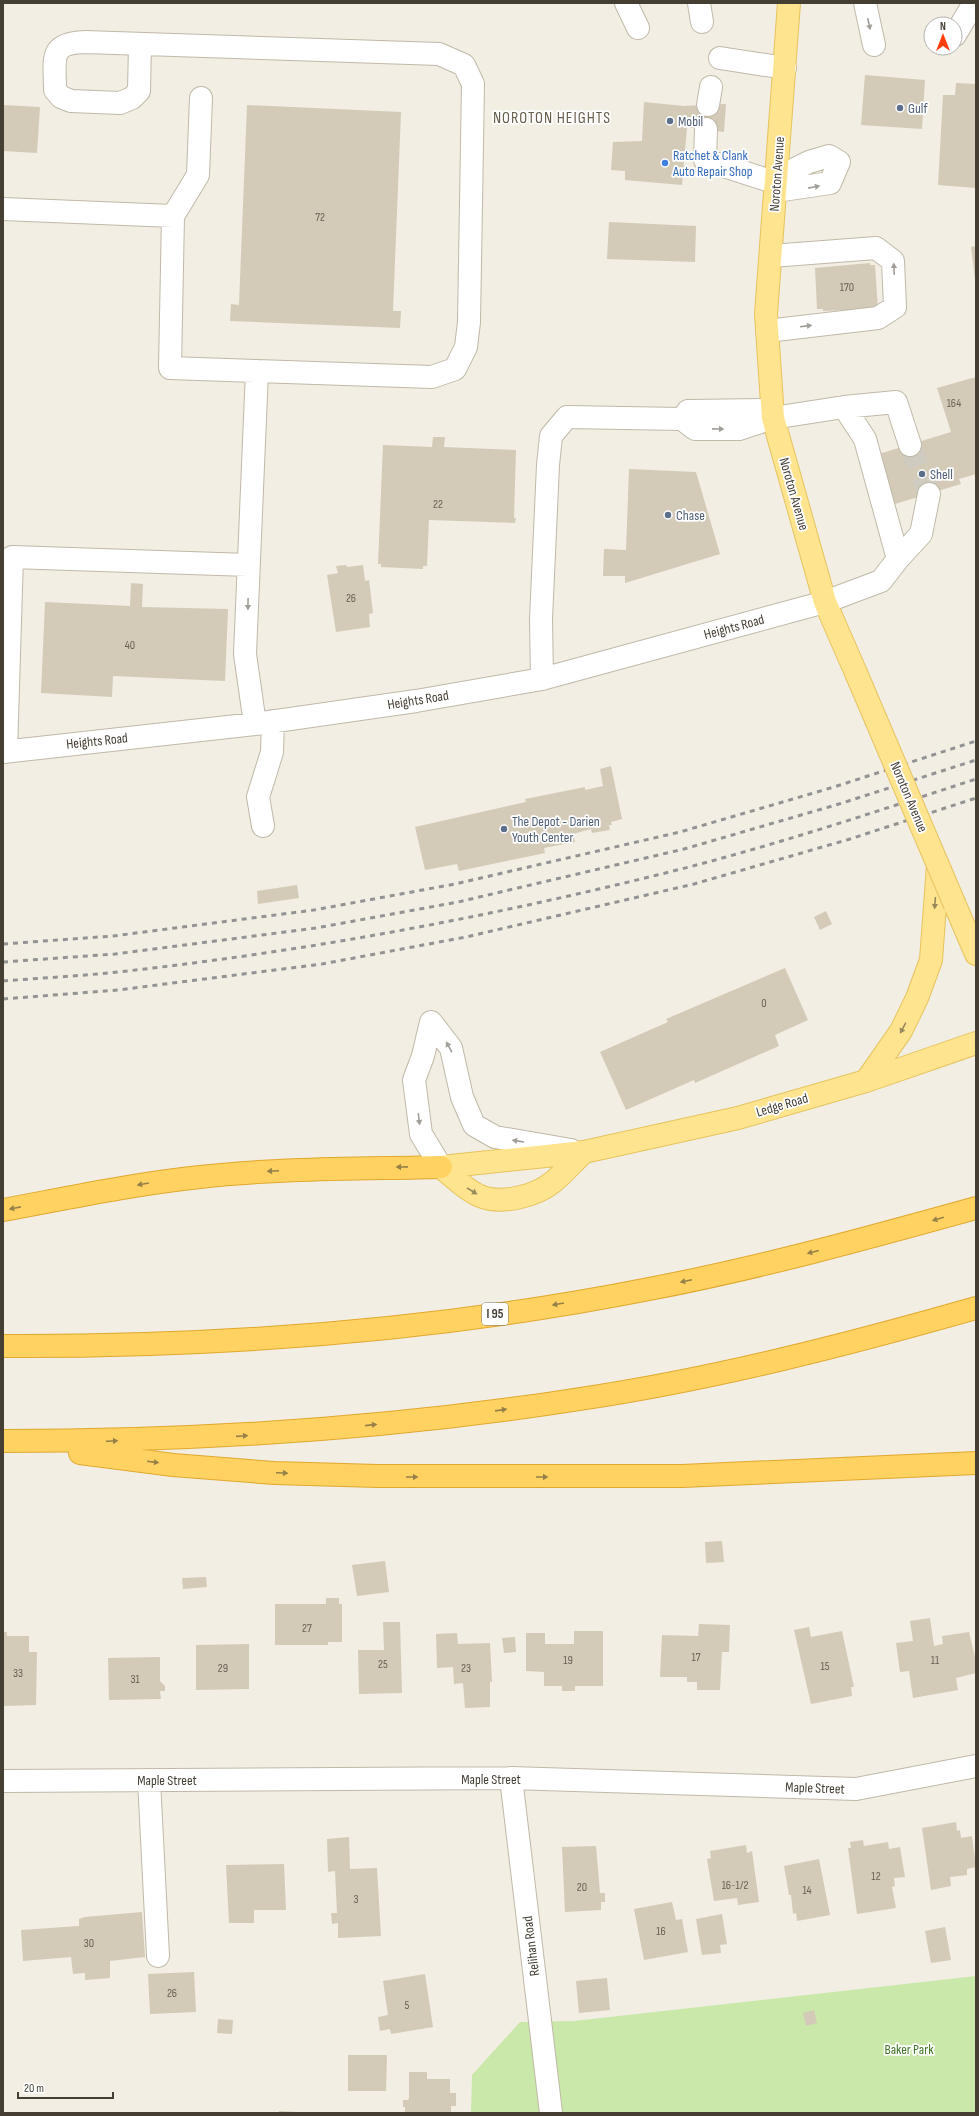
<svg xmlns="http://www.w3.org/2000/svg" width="979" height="2116" font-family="'Sofia Sans Condensed',sans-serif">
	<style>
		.green { fill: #c9e8aa }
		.building { fill: #d4cab8 }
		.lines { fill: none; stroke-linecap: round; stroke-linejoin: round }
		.minor-tunnel { stroke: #cfcbc0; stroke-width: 22; stroke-dasharray: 22 11; stroke-linecap: butt }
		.minor-casing { stroke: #c0b9a8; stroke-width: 24 }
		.major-casing { stroke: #e6c35d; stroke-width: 24 }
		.highway-casing { stroke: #e1a82e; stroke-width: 24 }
		.minor { stroke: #fff; stroke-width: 22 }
		.major { stroke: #ffe48f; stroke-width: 22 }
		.highway { stroke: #ffd261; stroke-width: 22 }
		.rail { stroke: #939393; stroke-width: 3; stroke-dasharray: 5 5; stroke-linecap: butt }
		.major-bridge-casing { stroke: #e6c35d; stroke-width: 24; stroke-linecap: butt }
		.major-bridge { stroke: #ffe48f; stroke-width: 22 }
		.oneway { fill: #a29e99 }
		.oneway2 { fill: #98895c }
		.oneway3 { fill: #988148 }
		.service-dot { fill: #5c6f8a; stroke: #fff; stroke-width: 1.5 }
		.shop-dot { fill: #3f7fe0; stroke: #fff; stroke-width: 1.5 }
		.labels { text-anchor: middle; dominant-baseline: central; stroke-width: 3.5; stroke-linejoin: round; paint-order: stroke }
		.number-label { font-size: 12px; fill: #686154 }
		.shield { fill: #fff; stroke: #7c7870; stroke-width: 1 }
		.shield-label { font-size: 13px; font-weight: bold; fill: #443e33 }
		.service-label { font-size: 14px; fill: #4e5e75; stroke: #fff; text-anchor: start }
		.shop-label { font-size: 14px; fill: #366cbe; stroke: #fff; text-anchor: start }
		.street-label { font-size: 14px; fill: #443e33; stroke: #fff }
		.park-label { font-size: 14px; fill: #407626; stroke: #fff }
		.quarter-label { font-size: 16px; letter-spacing: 1px; fill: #675d4a; stroke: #fff }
	</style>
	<rect width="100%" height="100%" fill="#f2eee3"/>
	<!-- green -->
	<path class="green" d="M976 1976V2113H471L472 2075 520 2022 574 2021Z"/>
	<!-- building -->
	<path class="building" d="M865 75 925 80 922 129 861 125Z
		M956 83 976 84V188L938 185 943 95H955Z
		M644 102 684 106 726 104 724 132 687 127 682 185 625 180V171L611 170 613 142 642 141Z
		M3 105 40 107 37 153 3 151Z
		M247 105 401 112 393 311H401L400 328 230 321 231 304 239 305Z
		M609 222 696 226 695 262 607 259Z
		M976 246V279H975L971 247Z
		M870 263V265H875L878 309 823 311V309H817L815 268Z
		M976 377V474L959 479 961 484 895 504 879 454 951 432 937 388Z
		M433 437H445L444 447 516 450 514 518H516L515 523 429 520 427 566H423V569L381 567V564H378L383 445 432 447Z
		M629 469 696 472 720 554 625 583V576H603L604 549 626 550Z
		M346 565 347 567 363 565 365 581 369 580 373 613 369 614 370 627 336 632 327 575 338 573 336 566Z
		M131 583 143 584 142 607 228 609 225 681 113 676 112 697 41 693 45 602 130 606Z
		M611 766 622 819 611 822 612 825H609L610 830 592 833 591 829 573 834 575 842 544 848 545 853 459 871 457 864 425 870 415 827 526 802 525 799 585 787V790L603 786 600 769Z
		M297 885 299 898 258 904 257 891Z
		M826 911 832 924 820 930 814 917Z
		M785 968 808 1020 775 1035 779 1046 695 1083 694 1080 626 1110 600 1052 668 1022 666 1019Z
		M722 1541 724 1562 706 1563 705 1542Z
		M385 1561 389 1592 357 1596 352 1565Z
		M206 1577 207 1587 183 1589 182 1578Z
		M326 1598H339V1604H342V1642H328V1645H275V1604H326Z
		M930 1618 934 1646 943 1644 942 1636 969 1632 976 1661V1673L956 1678 958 1690 913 1698 909 1671 900 1672 896 1643 913 1641 910 1621Z
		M383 1622H400L402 1693 359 1694 358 1650H384Z
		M699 1624 730 1625 729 1652H722L720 1690H697V1682H687V1677H660L662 1635 698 1636Z
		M809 1627 811 1637 842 1631 854 1687H851L852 1696 811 1704 794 1630Z
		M574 1631H603V1686H575V1691H562V1686H544V1672L526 1671V1633H545V1644H574Z
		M3 1632H7V1636H29V1652H37L36 1705 3 1706Z
		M457 1633 458 1644 490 1643 492 1682H490V1707L465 1708 463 1683 454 1684 453 1667 437 1668 436 1634Z
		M515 1637 516 1652 504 1653 502 1638Z
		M249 1644V1689L196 1690V1645Z
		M160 1657V1681L165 1686V1691H160L161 1699 109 1700 108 1658Z
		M956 1822 957 1831 960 1830 961 1838 972 1836 976 1867 967 1869V1875L950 1877 951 1886 931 1890 922 1828Z
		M349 1837 350 1869 377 1868 381 1936 338 1938V1923L332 1924 331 1913H337L335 1871 328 1872 327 1839Z
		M863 1840 864 1846 888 1842 889 1849 900 1847 905 1877 894 1878 895 1886 892 1887 896 1908 857 1914 848 1848H851L850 1842Z
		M746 1845 747 1853 752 1851 759 1902 738 1905 737 1898 714 1901 707 1859 711 1858 710 1851Z
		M596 1846 600 1893H605V1902H601V1910L565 1912 562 1847Z
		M819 1859 830 1915 797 1921 796 1913 793 1914 791 1895H789L784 1866Z
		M284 1864 286 1910H254V1923H229L226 1865Z
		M672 1902 676 1920 682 1919 688 1952 644 1960 634 1909Z
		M142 1912 145 1957 110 1961V1978L85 1980V1973L73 1974 71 1957 23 1961 21 1930 79 1926V1919L85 1917Z
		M722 1914 727 1944 720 1945 721 1953 702 1955 696 1919Z
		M945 1927 951 1960 931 1963 925 1931Z
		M194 1972 196 2012 150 2014 148 1974Z
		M425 1974 433 2027 391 2034 390 2029 380 2031 378 2017 388 2015 383 1981Z
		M607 1978 610 2010 579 2013 576 1981Z
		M814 2010 817 2023 806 2026 803 2013Z
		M218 2019 233 2020 232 2034 217 2033Z
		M348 2055H387L386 2091H348Z
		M409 2072H427V2079H450V2093H456V2106H451V2113H405V2107H403V2100H408L409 2098Z
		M279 2111 298 2112V2113H279Z"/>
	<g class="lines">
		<!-- minor-tunnel -->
		<path class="minor-tunnel" d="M910 445 929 494"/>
		<!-- minor casing -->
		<g class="minor-casing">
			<path id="minor" d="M626 3 638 28
				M699 3 702 22
				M865 3 874 45
				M955 35 974 3
				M140 44 139 91 132 98 120 103 71 101 61 97 55 90C55 59 48 43 85 42L439 54 464 65 473 84 469 322 466 347 455 369 432 377 257 371
				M720 58 785 68
				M201 98 198 175 173 216 170 368 257 371 245 654 255 724
				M708 105 711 87
				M706 129 705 160 777 183
				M776 191 830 183 839 162 829 156 809 162 777 178
				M3 209 173 216
				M767 331 878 318 895 307 893 261 876 248 771 256
				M844 407 896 402 910 445
				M682 419 688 411 772 410
				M898 559 921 534 929 494
				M3 752 255 724 416 701 542 679 825 602 881 581 898 559 865 439 844 407 773 418 739 429H695L682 419 567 417 551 436 548 465 541 619 542 679
				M6 752 12 557 248 565
				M263 826 258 797 272 752 273 721
				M441 1167 421 1134 414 1080 423 1056 431 1022 451 1048 462 1097 474 1125 495 1137 571 1150
				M511 1778 551 2113
				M149 1780 158 1956
				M3 1781 511 1778 856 1789 976 1766"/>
		</g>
		<!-- major casing -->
		<g class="major-casing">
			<path id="major" d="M789 3 766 314 773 418 825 602 856 673
				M955 905 976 954
				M866 1081 901 1031 917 998 931 960 938 865
				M441 1167 584 1152 738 1118 866 1081 976 1043
				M441 1167C453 1177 466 1190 480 1196 501 1205 536 1196 553 1182 564 1173 573 1162 584 1152"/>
		</g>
		<!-- highway casing -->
		<g class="highway-casing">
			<path id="highway" d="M3 1210C68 1198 134 1184 200 1177 280 1168 361 1169 441 1167
				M3 1346C219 1347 437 1331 649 1289 759 1268 868 1238 976 1208
				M3 1441C197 1441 389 1429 580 1399 714 1379 846 1345 976 1308
				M80 1453 173 1465 274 1473 378 1476H682L976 1463"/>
		</g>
		<!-- minor -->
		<use href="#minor" class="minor"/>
		<!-- major -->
		<use href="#major" class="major"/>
		<!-- highway -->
		<use href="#highway" class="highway"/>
		<!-- rail -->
		<path class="rail" d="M3 944 113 936 314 910 455 884 680 832 834 787 976 741
			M3 962 115 954 316 928 458 902 684 849 839 804 976 760
			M3 981C41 978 80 976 118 972 310 951 501 915 689 867 785 842 881 810 976 779
			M3 999 118 990 322 964 466 937 694 884 850 839 976 798"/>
		<!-- major-bridge casing -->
		<g class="major-bridge-casing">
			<path id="major-bridge" d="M856 673 955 905"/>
		</g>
		<!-- major-bridge -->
		<use href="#major-bridge" class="major-bridge"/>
	</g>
	<!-- one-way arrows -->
	<defs><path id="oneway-solid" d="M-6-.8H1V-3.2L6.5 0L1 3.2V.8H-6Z"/></defs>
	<g class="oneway">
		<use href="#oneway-solid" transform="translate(869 24) rotate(77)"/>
		<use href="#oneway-solid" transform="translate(814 187) rotate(-11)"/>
		<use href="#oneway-solid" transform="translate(894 269) rotate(-92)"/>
		<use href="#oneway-solid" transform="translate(806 326) rotate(-7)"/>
		<use href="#oneway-solid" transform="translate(718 429) rotate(1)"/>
		<use href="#oneway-solid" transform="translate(248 604) rotate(91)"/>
		<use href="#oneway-solid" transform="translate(449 1047) rotate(-119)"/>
		<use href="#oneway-solid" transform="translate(419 1119) rotate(83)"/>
		<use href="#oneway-solid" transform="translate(518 1141) rotate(-171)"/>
	</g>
	<g class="oneway2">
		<use href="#oneway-solid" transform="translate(935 903) rotate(94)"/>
		<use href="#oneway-solid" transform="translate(903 1028) rotate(118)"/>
		<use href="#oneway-solid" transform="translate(472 1191) rotate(32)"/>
	</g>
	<g class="oneway3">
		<use href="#oneway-solid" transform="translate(402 1167) rotate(179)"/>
		<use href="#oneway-solid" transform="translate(273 1171) rotate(177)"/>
		<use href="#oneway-solid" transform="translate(143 1184) rotate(170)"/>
		<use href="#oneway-solid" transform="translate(15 1208) rotate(169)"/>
		<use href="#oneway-solid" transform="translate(938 1219) rotate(164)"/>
		<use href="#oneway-solid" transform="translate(813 1252) rotate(166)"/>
		<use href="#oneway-solid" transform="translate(686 1281) rotate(168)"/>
		<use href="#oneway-solid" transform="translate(558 1304) rotate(170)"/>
		<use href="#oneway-solid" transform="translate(501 1410) rotate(-8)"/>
		<use href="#oneway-solid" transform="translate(371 1425) rotate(-6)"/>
		<use href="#oneway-solid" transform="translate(242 1436) rotate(-4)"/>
		<use href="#oneway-solid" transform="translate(112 1441) rotate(-2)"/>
		<use href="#oneway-solid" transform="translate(153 1462) rotate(7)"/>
		<use href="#oneway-solid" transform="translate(282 1473) rotate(2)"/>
		<use href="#oneway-solid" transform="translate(412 1477)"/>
		<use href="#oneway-solid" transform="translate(542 1477)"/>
	</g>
	<!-- markers -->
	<g class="service-dot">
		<circle cx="900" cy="108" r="4"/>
		<circle cx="670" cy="121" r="4"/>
		<circle cx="922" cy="474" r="4"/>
		<circle cx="668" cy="515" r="4"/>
		<circle cx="504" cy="829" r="4"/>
	</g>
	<circle class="shop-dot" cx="665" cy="163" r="4"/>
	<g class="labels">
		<!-- number labels -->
		<g class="number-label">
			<text x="320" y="217">72</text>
			<text x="847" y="287">170</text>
			<text x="954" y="403">164</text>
			<text x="438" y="504">22</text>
			<text x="351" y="598">26</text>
			<text x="130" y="645">40</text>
			<text x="764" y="1003">0</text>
			<text x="307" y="1628">27</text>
			<text x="696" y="1657">17</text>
			<text x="568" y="1660">19</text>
			<text x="935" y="1660">11</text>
			<text x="383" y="1664">25</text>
			<text x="825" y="1666">15</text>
			<text x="223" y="1668">29</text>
			<text x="466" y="1668">23</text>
			<text x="18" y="1673">33</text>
			<text x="135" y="1679">31</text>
			<text x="876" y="1876">12</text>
			<text x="735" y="1885">16-1/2</text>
			<text x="582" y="1887">20</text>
			<text x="807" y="1890">14</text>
			<text x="356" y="1899">3</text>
			<text x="661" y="1931">16</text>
			<text x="89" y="1943">30</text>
			<text x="172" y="1993">26</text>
			<text x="407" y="2005">5</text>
		</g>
		<!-- shield labels -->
		<rect class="shield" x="482" y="1303" width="26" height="22" rx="3"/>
		<g class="shield-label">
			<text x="495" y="1314">I 95</text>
		</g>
		<!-- service labels -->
		<g class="service-label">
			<text x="908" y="108">Gulf</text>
			<text x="678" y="121">Mobil</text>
			<text x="930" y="474">Shell</text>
			<text x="676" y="515">Chase</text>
			<text x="512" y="821">The Depot - Darien<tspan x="512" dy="16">Youth Center</tspan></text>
		</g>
		<!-- shop labels -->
		<g class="shop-label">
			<text x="673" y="155">Ratchet &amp; Clank<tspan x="673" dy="16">Auto Repair Shop</tspan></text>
		</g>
		<!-- street labels -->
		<g class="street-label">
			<text transform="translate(777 174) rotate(-86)">Noroton Avenue</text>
			<text transform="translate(794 494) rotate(74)">Noroton Avenue</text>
			<text transform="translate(734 627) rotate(-15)">Heights Road</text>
			<text transform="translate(418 700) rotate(-9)">Heights Road</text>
			<text transform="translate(97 741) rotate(-6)">Heights Road</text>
			<text transform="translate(909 797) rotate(67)">Noroton Avenue</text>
			<text transform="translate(782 1105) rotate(-16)">Ledge Road</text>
			<text x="491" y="1779">Maple Street</text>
			<text x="167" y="1780">Maple Street</text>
			<text transform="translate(815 1788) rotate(2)">Maple Street</text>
			<text transform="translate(531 1946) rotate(-97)">Relihan Road</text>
		</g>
		<!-- park labels -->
		<g class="park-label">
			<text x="909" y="2049">Baker Park</text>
		</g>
		<!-- quarter labels -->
		<g class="quarter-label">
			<text x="552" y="118">NOROTON HEIGHTS</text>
		</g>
	</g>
	<!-- border -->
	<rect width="979" height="2116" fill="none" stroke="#443e33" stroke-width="8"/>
	<!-- north arrow -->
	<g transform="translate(943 36)"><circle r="19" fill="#ffffff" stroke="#b4b2ad"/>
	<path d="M0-3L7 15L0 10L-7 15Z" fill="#ff3d0d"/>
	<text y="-6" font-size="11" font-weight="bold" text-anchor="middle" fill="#443e33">N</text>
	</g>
	<!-- scale -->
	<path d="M18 2092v6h95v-6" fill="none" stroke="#443e33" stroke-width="2"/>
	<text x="24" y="2092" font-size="12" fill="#443e33" stroke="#ffffff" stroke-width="3" paint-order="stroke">20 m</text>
</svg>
